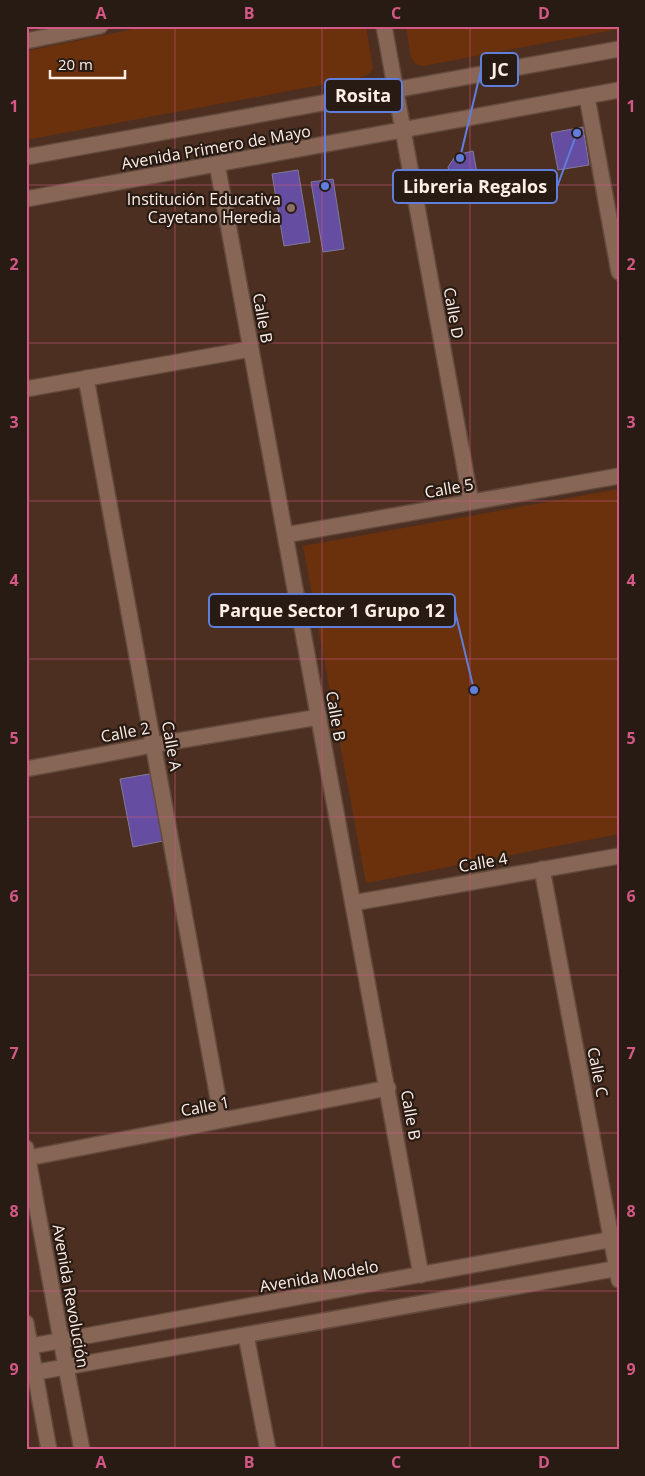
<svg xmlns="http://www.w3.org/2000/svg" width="645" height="1476" font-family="'Open Sans',sans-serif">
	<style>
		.green { fill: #6b310d }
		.building { fill: #654ea1; stroke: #807a9b }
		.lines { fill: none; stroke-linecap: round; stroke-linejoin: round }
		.minor-casing { stroke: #624a3d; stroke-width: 18 }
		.tertiary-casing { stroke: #624a3d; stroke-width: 18 }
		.secondary-casing { stroke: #624a3d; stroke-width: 18 }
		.minor { stroke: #876656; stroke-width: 15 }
		.tertiary { stroke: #876656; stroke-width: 15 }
		.secondary { stroke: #876656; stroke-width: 15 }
		.grid { fill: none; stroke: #d45885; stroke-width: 1; stroke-opacity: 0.55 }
		.education-dot { fill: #8d6e63; stroke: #281b14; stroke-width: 2 }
		.labels { text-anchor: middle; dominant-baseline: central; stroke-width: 4.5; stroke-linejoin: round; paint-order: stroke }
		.street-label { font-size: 16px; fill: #fdeee6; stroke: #281b14 }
		.poi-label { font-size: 16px; fill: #fdeee6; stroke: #281b14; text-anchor: end }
		.leader { fill: none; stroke: #607edc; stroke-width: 2 }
		.callout-dot { fill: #607edc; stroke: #281b14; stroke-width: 2 }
		.callout { fill: #281b14; stroke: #607edc; stroke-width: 2 }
		.callout-label { font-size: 18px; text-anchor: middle; font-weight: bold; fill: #fdeee6 }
		.neatline { fill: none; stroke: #d45885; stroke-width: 2 }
		.grid-label { font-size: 16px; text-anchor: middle; font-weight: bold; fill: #d45885 }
	</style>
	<rect width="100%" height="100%" fill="#4c2f20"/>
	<!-- green -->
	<path class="green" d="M149 26H366L373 68 370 73 363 77 26 140V51Z
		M406 26H619V29L423 66 416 64 411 58Z
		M619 489V834L366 883 303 546Z"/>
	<!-- building -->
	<path class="building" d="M583 127 589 165 558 170 551 133Z
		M473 151 479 184 453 189 448 167 456 155Z
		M298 170 310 242 284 246 272 174Z
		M333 179 344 249 323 252 311 182Z
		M155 773 168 840 133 847 120 779Z"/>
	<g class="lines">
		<!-- minor casing -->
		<g class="minor-casing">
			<path id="minor" d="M384 26 471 502
				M587 97 619 272
				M217 164 421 1275
				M26 199 619 90
				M86 378 222 1120
				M26 389 251 349
				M285 535 619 476
				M26 769 153 745 319 717
				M542 869 619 1280
				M353 903 619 856
				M28 1158 388 1088
				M246 1335 268 1450
				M66 1367 82 1450
				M35 1373 49 1450"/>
		</g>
		<!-- tertiary casing -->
		<g class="tertiary-casing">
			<path id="tertiary" d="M26 1148 66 1367
				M26 1323 35 1373
				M26 1347 619 1238
				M26 1374 619 1268"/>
		</g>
		<!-- secondary casing -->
		<g class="secondary-casing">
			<path id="secondary" d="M26 41 100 26
				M26 157 619 49"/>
		</g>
		<!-- minor -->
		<use href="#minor" class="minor"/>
		<!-- tertiary -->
		<use href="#tertiary" class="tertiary"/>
		<!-- secondary -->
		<use href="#secondary" class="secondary"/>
	</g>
	<!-- grid -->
	<path class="grid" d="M175 26V1450M322 26V1450M470 26V1450M26 185H619M26 343H619M26 501H619M26 659H619M26 817H619M26 975H619M26 1133H619M26 1291H619"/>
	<!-- markers -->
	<circle class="education-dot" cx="291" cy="208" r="5"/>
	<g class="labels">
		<!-- street labels -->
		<g class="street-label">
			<text transform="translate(216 147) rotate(-10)">Avenida Primero de Mayo</text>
			<text transform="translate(454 313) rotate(80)">Calle D</text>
			<text transform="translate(263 318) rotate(80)">Calle B</text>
			<text transform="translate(449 488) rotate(-10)">Calle 5</text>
			<text transform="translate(336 716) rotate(80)">Calle B</text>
			<text transform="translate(125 732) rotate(-11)">Calle 2</text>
			<text transform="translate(172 746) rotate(80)">Calle A</text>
			<text transform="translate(483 862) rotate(-10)">Calle 4</text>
			<text transform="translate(598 1072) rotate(79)">Calle C</text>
			<text transform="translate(205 1106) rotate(-11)">Calle 1</text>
			<text transform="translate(411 1115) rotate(80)">Calle B</text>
			<text transform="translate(319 1276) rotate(-10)">Avenida Modelo</text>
			<text transform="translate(71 1296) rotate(80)">Avenida Revolución</text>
		</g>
		<!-- poi labels -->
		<g class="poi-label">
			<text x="281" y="199">Institución Educativa<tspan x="281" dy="18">Cayetano Heredia</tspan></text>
		</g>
	</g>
	<!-- callouts -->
	<path class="leader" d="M460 158L481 70M325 186L325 95M577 133L557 187M474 690L455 611"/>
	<g class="callout-dot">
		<circle cx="460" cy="158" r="5"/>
		<circle cx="325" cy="186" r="5"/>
		<circle cx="577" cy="133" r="5"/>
		<circle cx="474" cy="690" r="5"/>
	</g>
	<g class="callout">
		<rect x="481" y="53" width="37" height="33" rx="5"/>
		<rect x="325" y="79" width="77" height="33" rx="5"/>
		<rect x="393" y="170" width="164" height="33" rx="5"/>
		<rect x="209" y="594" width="246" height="33" rx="5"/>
	</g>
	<g class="callout-label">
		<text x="500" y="76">JC</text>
		<text x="363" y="102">Rosita</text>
		<text x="475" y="193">Libreria Regalos</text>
		<text x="332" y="617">Parque Sector 1 Grupo 12</text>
	</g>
	<!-- border -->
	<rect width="645" height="1476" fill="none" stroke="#281b14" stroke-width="55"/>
	<!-- scale -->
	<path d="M50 70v8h75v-8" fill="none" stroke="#fdeee6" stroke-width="2.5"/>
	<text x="58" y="70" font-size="15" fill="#fdeee6" stroke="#281b14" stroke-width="4" paint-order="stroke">20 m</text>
	<rect x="28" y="28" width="590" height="1420" class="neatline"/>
	<g class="grid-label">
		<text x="101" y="19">A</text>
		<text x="249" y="19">B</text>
		<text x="396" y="19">C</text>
		<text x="544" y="19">D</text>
		<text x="14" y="112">1</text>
		<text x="631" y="112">1</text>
		<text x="14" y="270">2</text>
		<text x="631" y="270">2</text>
		<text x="14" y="428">3</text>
		<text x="631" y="428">3</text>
		<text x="14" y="586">4</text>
		<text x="631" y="586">4</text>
		<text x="14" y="744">5</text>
		<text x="631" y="744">5</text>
		<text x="14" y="902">6</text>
		<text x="631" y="902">6</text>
		<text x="14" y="1059">7</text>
		<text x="631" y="1059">7</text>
		<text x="14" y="1217">8</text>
		<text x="631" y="1217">8</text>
		<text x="14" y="1375">9</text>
		<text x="631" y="1375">9</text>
		<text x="101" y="1468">A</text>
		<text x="249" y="1468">B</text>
		<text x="396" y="1468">C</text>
		<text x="544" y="1468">D</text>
	</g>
</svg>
